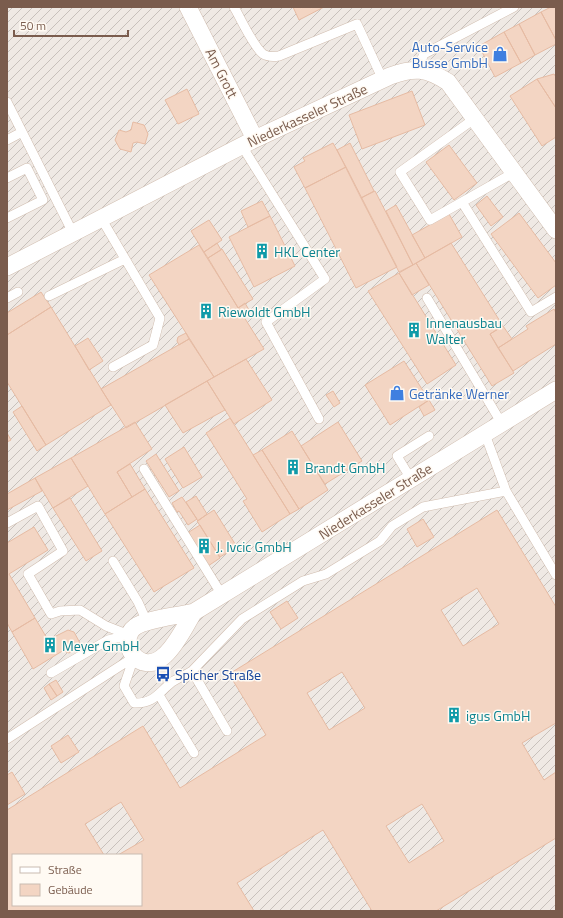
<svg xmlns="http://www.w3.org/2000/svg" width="563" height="918" font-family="'Titillium Web',sans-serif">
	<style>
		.industrial { fill: url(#industrial-furrows); fill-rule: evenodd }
		.building { fill: #f3d5c3; stroke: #e6bba3; fill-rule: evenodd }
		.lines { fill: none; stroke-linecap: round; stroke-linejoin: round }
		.lane-casing { stroke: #d1beb0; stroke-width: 10 }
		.street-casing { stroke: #d1beb0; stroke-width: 18 }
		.lane { stroke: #fff; stroke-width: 9 }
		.street { stroke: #fff; stroke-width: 17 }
		.labels { text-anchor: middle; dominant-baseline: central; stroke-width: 3; stroke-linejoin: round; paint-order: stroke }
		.shop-label { font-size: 14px; fill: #366cbe; stroke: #fffaf3; text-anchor: end }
		.street-label { font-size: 14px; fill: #7a5c4d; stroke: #fffaf3 }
		.culture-label { font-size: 14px; fill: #0d838f; stroke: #fffaf3; text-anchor: start }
		.transit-label { font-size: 14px; fill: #164399; stroke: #fffaf3; text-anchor: start }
	</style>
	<defs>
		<pattern id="industrial-furrows" width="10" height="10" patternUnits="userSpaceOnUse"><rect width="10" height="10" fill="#efe9e4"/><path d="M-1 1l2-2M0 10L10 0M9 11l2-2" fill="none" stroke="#c7c0bb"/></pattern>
	</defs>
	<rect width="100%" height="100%" fill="#fdf6ec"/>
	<!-- industrial -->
	<path class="industrial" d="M7 7H556V911H7ZM13 855H141V905H13Z"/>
	<!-- building -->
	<path class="building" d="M293 7H324L299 20Z
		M551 7H556V40L541 12Z
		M541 12 556 40V44L535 55 519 24Z
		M519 24 535 55 521 63 504 32Z
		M504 32 521 63 495 77 479 46Z
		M554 74 556 77V108L537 79Z
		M537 79 556 108V137L542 146 510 96Z
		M187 89 199 114 178 124 165 100Z
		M412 91 425 125 362 149 349 115Z
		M133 122 144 125 148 134 145 144 137 142 133 143 131 152 120 149 115 140 119 130 126 132 131 130Z
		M333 143 346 167 305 188 294 167 305 161 303 158Z
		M350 143 374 191 361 198 337 150Z
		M449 145 477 183 454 200 426 162Z
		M346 167 397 267 356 288 305 188Z
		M375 191 413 265 399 272 361 198Z
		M487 196 503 217 491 226 476 205Z
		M262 201 270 216 248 227 241 211Z
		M396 205 425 258 413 265 386 211Z
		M519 213 556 263V285L538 298 491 234Z
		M449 214 462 237 425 258 412 235Z
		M270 216 295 266 254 287 229 237Z
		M209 220 222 240 204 252 191 231Z
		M217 243 221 250 208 258 204 252Z
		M451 243 503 326 490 334 514 373 492 386 416 263Z
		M199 245 264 349 214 377 149 275Z
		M222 249 253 299 238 308 208 258Z
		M416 263 429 285 412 295 399 273Z
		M399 273 456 365 427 384 368 291Z
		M41 292 51 307 7 335V313Z
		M245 303 249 310 242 314 238 308Z
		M51 307 111 405 46 445 7 382V335Z
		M554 309 556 313V344L513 371 498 348 528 329 526 326Z
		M503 326 512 339 498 348 490 334Z
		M186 333 189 339 179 345 177 341 178 337Z
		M88 338 103 361 89 370 75 346Z
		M189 339 214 377 126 428 101 389Z
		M246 359 272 400 234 424 207 381Z
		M404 361 429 400 390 425 365 385Z
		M207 381 225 410 183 433 165 405Z
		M333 391 340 403 334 407 326 395Z
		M429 400 435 410 424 416 419 407Z
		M22 406 46 445 37 451 13 412Z
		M230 418 290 514 262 532 243 501 247 499 206 433Z
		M135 422 152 449 117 472 132 497 105 514 71 458Z
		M338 422 362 461 325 484 301 446Z
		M292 431 328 490 299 509 262 450Z
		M7 433 11 440 7 442Z
		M184 447 202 477 183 488 165 459Z
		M262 450 299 509 290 514 253 455Z
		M156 454 179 491 169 497 146 461Z
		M71 458 88 486 53 508 35 478Z
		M130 464 145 489 132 497 117 472Z
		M35 478 42 491 7 510V494Z
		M145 489 194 568 154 592 105 514Z
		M196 496 207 514 198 521 186 502Z
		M182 497 197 519 188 525 179 511 177 512 172 503Z
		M70 498 102 551 86 561 53 508Z
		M214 510 237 547 220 557 197 521Z
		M497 510 556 607V723L522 743 544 780 556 772V838L436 911H372L323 830 237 883 254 911H7V810L143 726 180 788 266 735 229 674ZM477 588 499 624 463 646 441 610ZM342 672 365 708 329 730 307 693ZM121 802 144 840 118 855H141V905H13V855H104L85 824ZM422 804 444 841 409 863 386 826Z
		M423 519 434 537 417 547 407 529Z
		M200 525 220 558 208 566 191 538 189 532Z
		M34 527 48 550 9 574 35 618 12 632 7 623V543Z
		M287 601 298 618 281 629 270 612Z
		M35 618 48 640 68 630 74 632 80 643 79 647 69 653 66 652 64 650 33 669 12 632Z
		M56 680 63 692 57 696 49 684Z
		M49 684 57 696 51 700 44 688Z
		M68 735 79 752 61 763 51 746Z
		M12 772 25 794 7 805V775Z"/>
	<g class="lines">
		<!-- lane casing -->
		<g class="lane-casing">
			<path id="lane" d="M234 7C241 19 253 46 263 54 268 57 273 57 279 56L357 24 383 80
				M417 69 424 54 514 7
				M7 102 73 233
				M7 140 22 132
				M242 146 325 279 266 322 319 419
				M513 173 462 202 531 312 556 297
				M7 178 27 168 43 200 7 218
				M462 202 430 220 400 172 474 119
				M101 218 160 318 153 345 113 367
				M49 296 125 259
				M7 298 18 292
				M427 298 502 424
				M485 434 506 491 556 575
				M144 469 222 595
				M411 479 397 456 429 436
				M7 523 38 506 63 551 28 574 51 614 60 611 80 610 106 626 129 635
				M113 561 138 602 147 622
				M134 657 124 686 134 703C154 704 159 692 172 682 178 678 186 675 192 671L227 731
				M192 671 242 619 303 581 326 574 380 541 392 526 423 507 506 491
				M51 673 108 640 129 635
				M159 695 194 753
				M7 739 134 657"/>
		</g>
		<!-- street casing -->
		<g class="street-casing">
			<path id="street" d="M188 7 255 139
				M7 267 255 139 390 76C415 67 426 68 448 82L556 230
				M194 612C185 626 177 644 165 655 140 679 116 641 135 627 146 619 179 616 194 612L556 390"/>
		</g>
		<!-- lane -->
		<use href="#lane" class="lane"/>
		<!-- street -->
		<use href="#street" class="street"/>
	</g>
	<!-- icons -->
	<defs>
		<g id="shop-bare" transform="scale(1.2)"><path d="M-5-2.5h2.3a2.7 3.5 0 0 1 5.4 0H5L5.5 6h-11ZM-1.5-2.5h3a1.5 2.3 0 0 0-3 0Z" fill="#3f7fe0" stroke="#fffaf3" stroke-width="2.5" paint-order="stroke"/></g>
		<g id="building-bare" transform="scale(1.2)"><path d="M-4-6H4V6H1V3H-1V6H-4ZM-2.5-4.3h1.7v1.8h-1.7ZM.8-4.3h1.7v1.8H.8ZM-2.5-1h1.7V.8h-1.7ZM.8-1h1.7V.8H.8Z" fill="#0f9aa8" stroke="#fffaf3" stroke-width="2.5" paint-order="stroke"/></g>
		<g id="bus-bare" transform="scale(1.2)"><path d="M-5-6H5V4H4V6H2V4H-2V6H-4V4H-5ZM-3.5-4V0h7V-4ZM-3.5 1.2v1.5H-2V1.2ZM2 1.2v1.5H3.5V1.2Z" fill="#1a4fb4" stroke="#fffaf3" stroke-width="2.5" paint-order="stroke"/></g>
	</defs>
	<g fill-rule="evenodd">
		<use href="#shop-bare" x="500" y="54"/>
		<use href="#building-bare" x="262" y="251"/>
		<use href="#building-bare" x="206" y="311"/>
		<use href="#building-bare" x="414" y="330"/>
		<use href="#shop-bare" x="397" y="393"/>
		<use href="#building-bare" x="293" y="467"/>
		<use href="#building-bare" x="204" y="546"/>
		<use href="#building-bare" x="50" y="645"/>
		<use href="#bus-bare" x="163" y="674"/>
		<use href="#building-bare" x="454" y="715"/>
	</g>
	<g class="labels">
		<!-- shop labels -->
		<g class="shop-label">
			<text x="488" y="46">Auto-Service<tspan x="488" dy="16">Busse GmbH</tspan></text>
			<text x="409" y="393" text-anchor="start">Getränke Werner</text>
		</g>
		<!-- street labels -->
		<g class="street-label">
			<text transform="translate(222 73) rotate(63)">Am Grott</text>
			<text transform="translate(307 115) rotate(-25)">Niederkasseler Straße</text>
			<text transform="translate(375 501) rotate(-32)">Niederkasseler Straße</text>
		</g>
		<!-- culture labels -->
		<g class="culture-label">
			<text x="274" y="251">HKL Center</text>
			<text x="218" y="311">Riewoldt GmbH</text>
			<text x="426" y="322">Innenausbau<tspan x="426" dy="16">Walter</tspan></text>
			<text x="305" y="467">Brandt GmbH</text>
			<text x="216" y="546">J. Ivcic GmbH</text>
			<text x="62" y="645">Meyer GmbH</text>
			<text x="466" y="715">igus GmbH</text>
		</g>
		<!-- transit labels -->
		<g class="transit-label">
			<text x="175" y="674">Spicher Straße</text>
		</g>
	</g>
	<!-- border -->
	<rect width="563" height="918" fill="none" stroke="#7a5c4d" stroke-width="16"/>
	<!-- legend -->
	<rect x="12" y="854" width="130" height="52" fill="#fffaf3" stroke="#cabbb1"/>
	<rect x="20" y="867" width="20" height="6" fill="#ffffff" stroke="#cabbb1"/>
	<text x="48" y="874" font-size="12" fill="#7a5c4d">Straße</text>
	<rect x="20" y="884" width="20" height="12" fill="#f3d5c3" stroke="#cabbb1"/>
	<text x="48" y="894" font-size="12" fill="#7a5c4d">Gebäude</text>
	<!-- scale -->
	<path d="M14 30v6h114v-6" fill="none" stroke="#7a5c4d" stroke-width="2"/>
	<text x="20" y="30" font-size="12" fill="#7a5c4d" stroke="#fffaf3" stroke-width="3" paint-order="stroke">50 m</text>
</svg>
